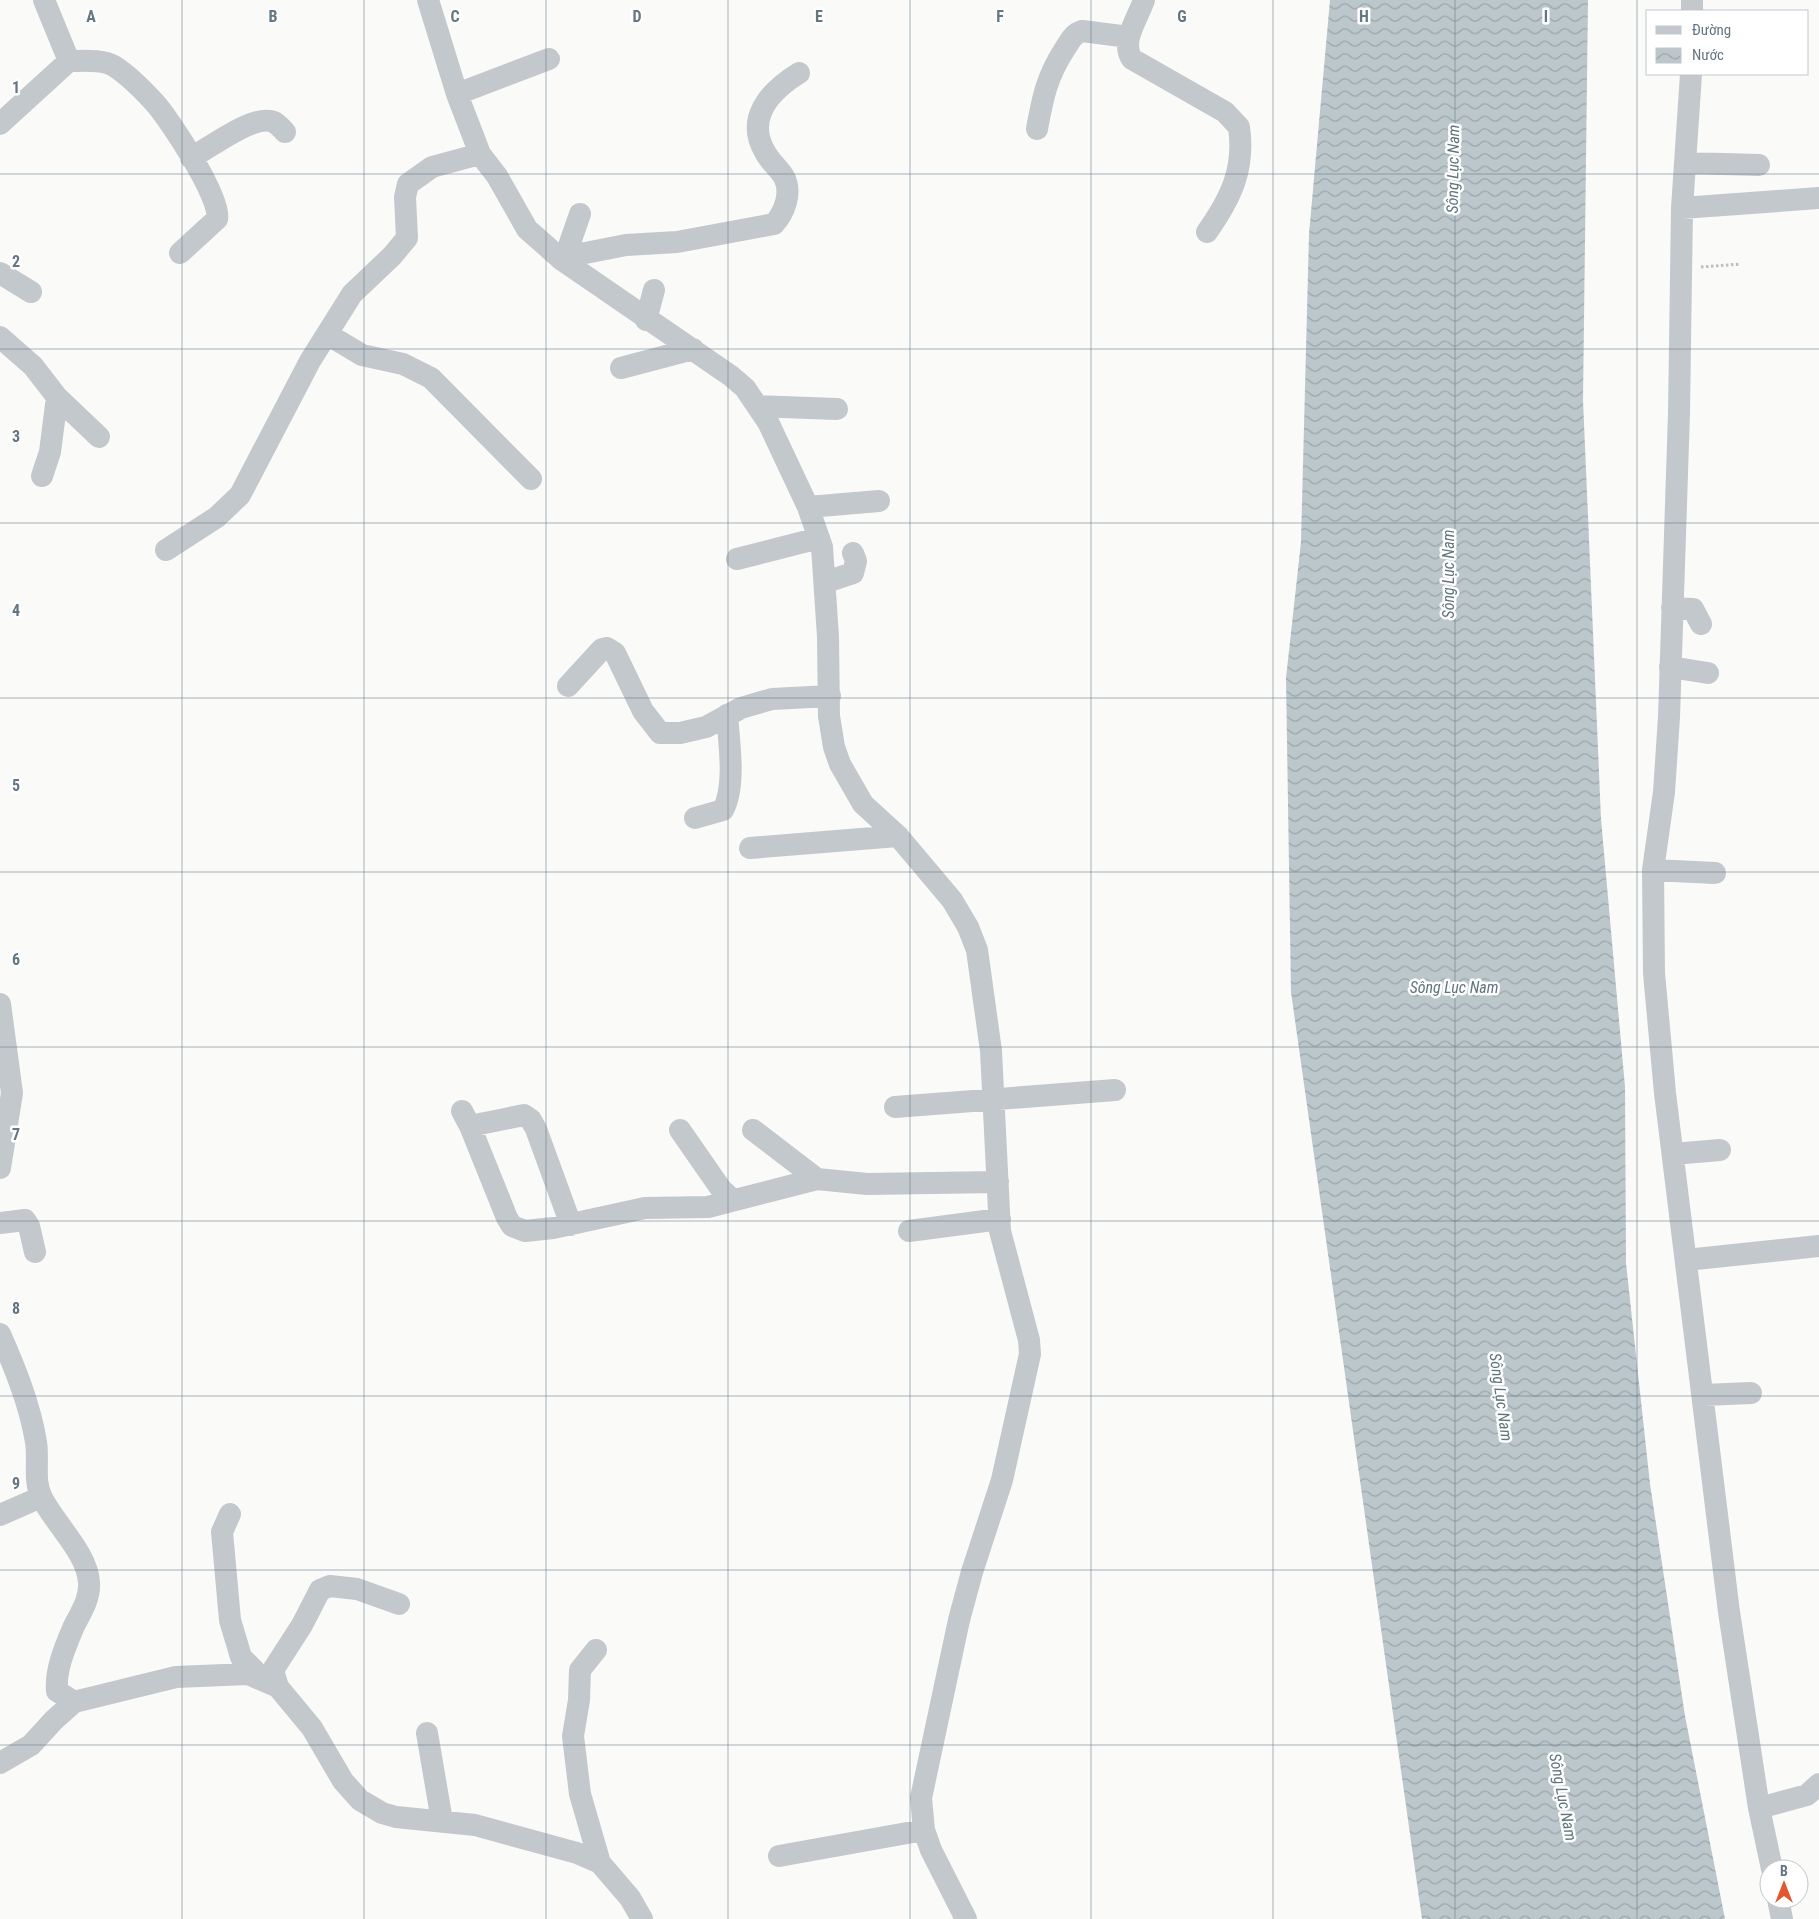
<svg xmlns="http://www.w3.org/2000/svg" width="1819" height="1919" font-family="'Roboto Condensed',sans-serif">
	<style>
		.water { fill: url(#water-waves) }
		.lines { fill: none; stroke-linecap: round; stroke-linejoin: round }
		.path { stroke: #bbbfc2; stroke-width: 3; stroke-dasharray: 2.5 2.5; stroke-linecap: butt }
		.minor { stroke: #c3c8cc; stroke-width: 22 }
		.grid { fill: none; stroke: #657683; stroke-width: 1; stroke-opacity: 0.55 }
		.labels { text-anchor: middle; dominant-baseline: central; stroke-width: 5; stroke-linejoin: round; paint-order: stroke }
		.water-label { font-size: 16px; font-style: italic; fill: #60757c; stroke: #fff }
		.grid-label { font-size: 16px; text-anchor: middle; font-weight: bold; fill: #657683; stroke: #fff; stroke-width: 5; stroke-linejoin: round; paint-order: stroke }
	</style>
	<defs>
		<pattern id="water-waves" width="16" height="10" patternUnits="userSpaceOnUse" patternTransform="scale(1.25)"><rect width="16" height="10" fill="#bbc7cb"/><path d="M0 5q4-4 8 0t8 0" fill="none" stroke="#9ca6aa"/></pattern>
	</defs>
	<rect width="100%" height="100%" fill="#fafaf8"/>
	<!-- water -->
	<path class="water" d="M1330 0H1588L1583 400 1601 819 1625 1087 1626 1263 1650 1484 1685 1716 1725 1919H1422L1291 992 1286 678 1301 542 1309 234Z"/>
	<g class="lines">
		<!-- path -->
		<path class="path" d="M1701 267 1741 264"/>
		<!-- minor -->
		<path class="minor" d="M428 0 457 94 480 154 497 176 527 229 562 260 731 376 745 388 768 422 808 507 822 547 828 637 829 716 834 747 840 764 863 804 898 836 952 900 968 927 977 950 991 1051 1000 1231 1029 1340 1030 1354 1002 1480 972 1572 959 1620 921 1798 924 1830 931 1850 966 1919
			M1144 0C1138 18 1120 42 1132 59L1225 112 1239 127C1245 169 1231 198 1207 232
			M1692 0V11
			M69 61C82 61 103 59 114 66 128 75 143 90 154 102 169 118 223 201 217 219L180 253
			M1691 74 1682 208 1679 413 1669 717 1664 792 1653 870 1654 973 1665 1093 1729 1612 1759 1808 1772 1869
			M457 94 549 59
			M0 124 69 61 44 0
			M1037 129C1043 96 1047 76 1066 47 1071 40 1073 34 1082 31L1129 37
			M191 158C209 148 250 117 270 121 277 122 281 128 285 132
			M1686 163 1759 165
			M1682 208 1819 198
			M565 257 580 214
			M562 260 565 257 626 245 677 242 774 224C785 212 792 192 784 177 779 168 770 162 765 152 745 118 770 91 799 73
			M0 273 31 292
			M646 320 654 290
			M327 334 362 355 403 364 431 378 531 479
			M0 337 33 366 57 397 99 437
			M621 368 693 349
			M758 406 837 409
			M42 476 50 452 57 397
			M808 507 879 501
			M166 550 217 517 240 495 310 361 352 294 392 256 407 238 405 197 408 184 432 167 480 154
			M737 559 819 538
			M826 582 853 573 856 561 853 553
			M1672 608 1693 609 1701 624
			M1670 667 1708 673
			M568 686 602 649 607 648 615 653 643 711 660 733H680L706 727 741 708 772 699 830 696
			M695 818 723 810C736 786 729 742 727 715
			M750 848 898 836
			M1653 870 1715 873
			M0 1004 12 1093 0 1168
			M895 1107 1115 1090
			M462 1111 470 1126 507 1218 512 1226 525 1231 553 1228 645 1208 708 1207 817 1179 867 1184 998 1182
			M470 1126 524 1115 531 1120 536 1129 571 1225
			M680 1130 721 1189 733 1200
			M753 1130 817 1179
			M1673 1154 1720 1150
			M0 1223 25 1220 29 1226 35 1252
			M909 1231 1000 1219
			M1686 1260 1819 1246
			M0 1334C15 1368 30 1405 36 1442 39 1460 33 1481 42 1498 55 1524 88 1554 89 1583 90 1599 81 1612 74 1626 66 1645 55 1669 57 1691L74 1702
			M1703 1395 1751 1393
			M230 1514 222 1532 230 1620 241 1657 264 1680
			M0 1515 41 1497
			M596 1650 580 1670 579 1700 573 1736 580 1794 600 1863
			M278 1687 273 1670 302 1625 320 1590 330 1586 357 1589 399 1604
			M427 1733 442 1821
			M0 1763 31 1745 54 1720 74 1702 176 1677 248 1674 278 1687 312 1728 343 1781 360 1800 382 1813 396 1817 475 1825 577 1853 600 1863 630 1898 642 1919
			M1759 1808 1807 1795 1819 1784
			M779 1856 924 1830
			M1778 1899 1782 1919"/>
	</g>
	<!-- grid -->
	<path class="grid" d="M182 0V1919M364 0V1919M546 0V1919M728 0V1919M910 0V1919M1091 0V1919M1273 0V1919M1455 0V1919M1637 0V1919M0 174H1819M0 349H1819M0 523H1819M0 698H1819M0 872H1819M0 1047H1819M0 1221H1819M0 1396H1819M0 1570H1819M0 1745H1819"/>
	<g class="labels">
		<!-- water labels -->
		<g class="water-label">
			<text transform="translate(1453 169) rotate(-89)">Sông Lục Nam</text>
			<text transform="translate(1448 574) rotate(-90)">Sông Lục Nam</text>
			<text x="1454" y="987">Sông Lục Nam</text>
			<text transform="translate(1501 1397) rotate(82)">Sông Lục Nam</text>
			<text transform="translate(1563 1797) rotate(79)">Sông Lục Nam</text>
		</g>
	</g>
	<g class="grid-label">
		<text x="91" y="22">A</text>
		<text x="273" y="22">B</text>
		<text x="455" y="22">C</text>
		<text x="637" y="22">D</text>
		<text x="819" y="22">E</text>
		<text x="1000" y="22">F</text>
		<text x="1182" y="22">G</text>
		<text x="1364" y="22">H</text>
		<text x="1546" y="22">I</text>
		<text x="16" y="93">1</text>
		<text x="16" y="267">2</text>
		<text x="16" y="442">3</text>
		<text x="16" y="616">4</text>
		<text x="16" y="791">5</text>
		<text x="16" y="965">6</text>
		<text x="16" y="1140">7</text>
		<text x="16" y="1314">8</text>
		<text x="16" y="1489">9</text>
	</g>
	<!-- legend -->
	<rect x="1646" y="10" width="162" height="65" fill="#ffffff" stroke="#c1c8cd"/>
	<rect x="1656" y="26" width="25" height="8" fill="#c3c8cc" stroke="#c1c8cd"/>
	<text x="1692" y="35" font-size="15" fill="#657683">Đường</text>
	<rect x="1656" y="48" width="25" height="15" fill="url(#water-waves)" stroke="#c1c8cd"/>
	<text x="1692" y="60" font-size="15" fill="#657683">Nước</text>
	<!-- north arrow -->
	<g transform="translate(1784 1884)"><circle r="24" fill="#ffffff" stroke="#c1c8cd"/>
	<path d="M0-4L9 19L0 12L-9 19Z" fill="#e4572e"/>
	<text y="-8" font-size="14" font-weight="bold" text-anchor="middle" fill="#657683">B</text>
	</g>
</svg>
